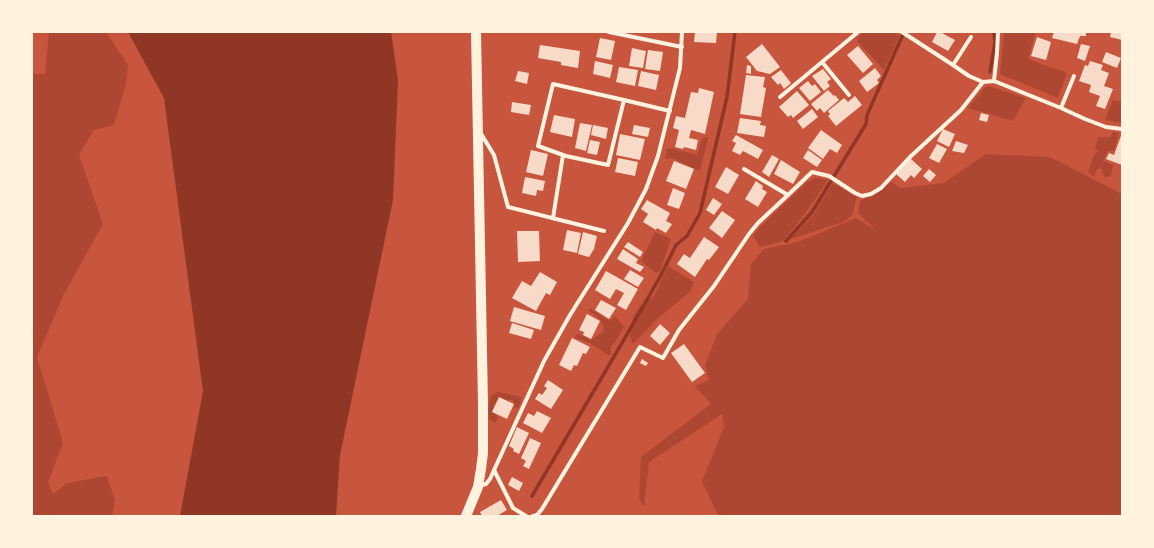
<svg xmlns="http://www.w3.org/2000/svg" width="1154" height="548" font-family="'Fira Sans',sans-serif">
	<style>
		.green { fill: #ae4732 }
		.water { fill: #8f3625 }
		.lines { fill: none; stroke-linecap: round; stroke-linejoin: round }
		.stream { stroke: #8f3625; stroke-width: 3.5 }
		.building { fill: #f7dbc8 }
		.minor { stroke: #fff3e0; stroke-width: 4 }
		.primary { stroke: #fff3e0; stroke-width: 10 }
	</style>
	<rect width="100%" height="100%" fill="#c8553d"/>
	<!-- green -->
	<path class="green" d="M49 32H106L128 65 126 84 114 125 94 130 79 155 103 224 64 294 37 357 63 443 48 482 53 494 67 483 107 476 115 500 112 516H32V74H45Z
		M864 32H895L899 36 884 70 858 42 857 38Z
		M1004 32H1036L1028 59 1067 73 1058 98 1000 74Z
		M989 86 1026 98 1013 121 968 108 984 88Z
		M1113 100 1122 102V123L1105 120Z
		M1113 132 1119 133 1114 151H1108L1103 161 1113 165 1111 176 1104 177 1101 168 1097 169 1094 177 1088 172 1093 157 1098 151 1095 148 1098 137H1110Z
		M706 137 708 138 700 171 672 158 665 159 667 149 670 148 697 155 702 139Z
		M986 154 1050 157 1122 194V516H718L702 481 724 427 722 414 649 462 644 506 639 499 641 457 711 404 695 386 709 380 705 365 717 334 748 299 751 264 764 249 798 242 856 218 876 230 858 213 860 201 876 193 891 182 901 188 944 183Z
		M816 178 828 180 807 211 783 241 760 247 753 236 760 227 806 183Z
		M833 183 857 197 852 216 843 222 791 239 814 214Z
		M655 232 671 239 660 271 656 273 641 261Z
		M668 266 694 282 690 292 658 318 633 344 630 337 633 317 640 306 654 296Z
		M589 308 610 321 615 316 624 326 616 341 611 346V355H608L590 343 574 337 578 334 591 340 604 331C604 321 597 316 589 311Z
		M497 392 522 397 519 407 515 408 513 400H501L494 404V412L498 417 496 423 490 420 488 412 491 396Z"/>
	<!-- water -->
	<path class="water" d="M128 32H391L398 80 393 200 340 455 336 516H180L203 391 164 98Z"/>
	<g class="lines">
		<!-- stream -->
		<path class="stream" d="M990 72 995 42 994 32
			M786 241 812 212 866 124 867 115 904 32
			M532 496 622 343 660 277 676 245 687 236 700 213 727 97 735 32"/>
	</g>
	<!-- building -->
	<path class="building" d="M695 32H717L716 43 694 42Z
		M937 32H940L955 40 948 51 932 42Z
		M1054 32H1086V36H1080L1077 44 1052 38Z
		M1111 32H1122V40L1110 37Z
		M1037 37 1051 42 1046 60 1031 56Z
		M600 38 615 41 611 60 596 57Z
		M762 44 780 67 770 74 757 71 746 57Z
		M1081 44 1090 46 1085 61 1077 58Z
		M540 45 580 51 578 68 561 65V62L538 58Z
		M858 46 873 64 863 73 847 55Z
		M632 48 646 51 643 68 629 66Z
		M648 50 663 52 660 71 645 69Z
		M1106 52 1121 58 1117 68 1102 62Z
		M595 61 613 65 610 78 593 74Z
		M1090 61 1103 65 1101 70 1109 73 1104 86 1113 89 1105 109 1096 106 1100 96 1089 92 1091 85 1079 81 1085 65 1088 66Z
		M747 65 751 66V74L746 73Z
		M619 67 638 70 635 86 616 82Z
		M875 68 881 76 877 80 879 83 867 92 859 81Z
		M823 69 831 79 827 82 830 86 824 91 812 76Z
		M781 70 791 83 784 89 780 83 778 85 771 77Z
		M518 71 529 73 527 84 515 81Z
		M641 71 659 75 656 90 638 86Z
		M746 75 765 77 763 87 766 88 761 117 740 114Z
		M808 81 812 86 815 84 821 92 810 101 799 88Z
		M699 88 714 92 705 134 691 130 689 138 698 140 696 150 684 147 683 149 675 147 679 130 673 128 676 116 685 118 691 92 698 93Z
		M828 90 834 96 835 95 839 100 824 113 820 108 817 111 811 104Z
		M797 91 809 105 793 118 791 115 788 117 779 107Z
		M855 96 862 105 836 126 828 116 830 114 828 111 844 98 848 102Z
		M512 102 531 105 529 115 511 112Z
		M812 109 818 117 803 129 797 121Z
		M981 113 989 115 987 122 979 120Z
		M554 115 575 119 572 137 550 132Z
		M740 118 761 121 760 125 766 126 764 137 737 133Z
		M580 123 592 125 586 151 575 148Z
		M593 125 608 128 606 139 591 135Z
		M634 125 650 128 648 137 632 134Z
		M943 129 955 134 949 147 937 141Z
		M821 130 842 145 837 153 830 149 823 159 808 148Z
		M1122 133V165L1106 159 1109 153 1114 155Z
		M620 134 645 139 640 160 616 155Z
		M736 135 763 150 758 159 743 151 740 155 732 151 736 143 732 141Z
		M590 140 600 142 597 155 587 153Z
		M956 141 968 145 964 153 952 151Z
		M937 144 947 149 939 163 929 158Z
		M531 150 548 154 543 176 526 172Z
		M808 150 822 160 817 167 803 158Z
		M772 155 779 159 769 177 762 172Z
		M618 158 638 162 635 176 615 172Z
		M910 158 922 169 914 178 911 175 905 182 896 174Z
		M781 160 800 172 793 184 774 174Z
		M674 161 694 169 686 189 666 181Z
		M726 167 739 175 728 194 715 187Z
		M929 169 936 175 930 182 923 176Z
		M525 177 545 181 543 191 537 190 536 196 522 193Z
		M756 181 763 186 762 189 767 192 758 207 745 199Z
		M673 188 685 193 679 209 667 205Z
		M713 198 722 204 714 215 706 210Z
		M647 200 670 213 666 221 672 224 666 233 657 228 656 230 643 222 648 214 641 209Z
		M722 211 735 220 722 238 709 228Z
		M567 230 581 233 577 253 563 250Z
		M517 231H539L540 261 518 262Z
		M583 232 597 236 594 249 589 257 578 254Z
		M704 237 719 247 709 260 707 259 695 277 677 264 684 254 690 258Z
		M628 242 643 252 640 257 624 247Z
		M623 249 638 259 636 263 644 267 640 272 617 259Z
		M630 270 644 278 638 287 624 279Z
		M606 271 638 289 626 310 617 305 624 293 616 289 610 299 595 290Z
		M540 272 557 282 550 295 546 293 536 311 512 298 522 281 531 286Z
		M601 300 616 308 609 319 595 310Z
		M514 307 545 316 541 330 510 321Z
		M587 314 600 321 591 339 583 335 584 332 579 330Z
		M512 323 534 330 531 339 509 333Z
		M660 324 670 333 660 345 650 336Z
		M572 338 590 347 586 354 583 353 577 366 574 365 571 371 559 365Z
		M684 344 705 373 692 382 671 353Z
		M642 359 648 363 646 366 640 363Z
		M548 380 563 390 551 409 535 399 539 393 542 395 547 388 544 386Z
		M499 397 514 404 507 419 492 412Z
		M537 411 551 418 542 433 523 423 528 413 534 416Z
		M517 427 529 433 519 454 513 451 514 449 509 446Z
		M530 438 541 443 529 469 523 466 526 461 521 458Z
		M512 477 523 483 519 491 508 485Z
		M501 500 507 510 497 516H482L480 512Z"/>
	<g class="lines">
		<!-- minor -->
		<path class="minor" d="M609 32 682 47
			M902 32 953 65 971 37
			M994 81 1061 108 1074 76
			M983 82 994 81 997 53 998 32
			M849 95 822 62 858 32
			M780 97 822 62
			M624 100 553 84 538 146 566 156 608 165 624 100 670 111
			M1061 108 1085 119 1106 127 1122 129
			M480 132 494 155 508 207 604 231
			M744 169 788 195 812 172 829 176 855 193 862 196 871 194 881 188 910 157 961 110 983 82 969 76 953 65
			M553 218 563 155
			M494 470 513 508 526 516
			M478 486 486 484 490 479 544 361 570 315 628 223 646 189 658 156 680 68 682 32
			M533 516 537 515 542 509 640 347 663 358 679 330 714 286 749 234 758 223 788 195"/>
		<!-- primary -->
		<path class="primary" d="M466 516 478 487 481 469 483 453V405L476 32"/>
	</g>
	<!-- border -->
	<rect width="1154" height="548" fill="none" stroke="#fff3e0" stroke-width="66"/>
</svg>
